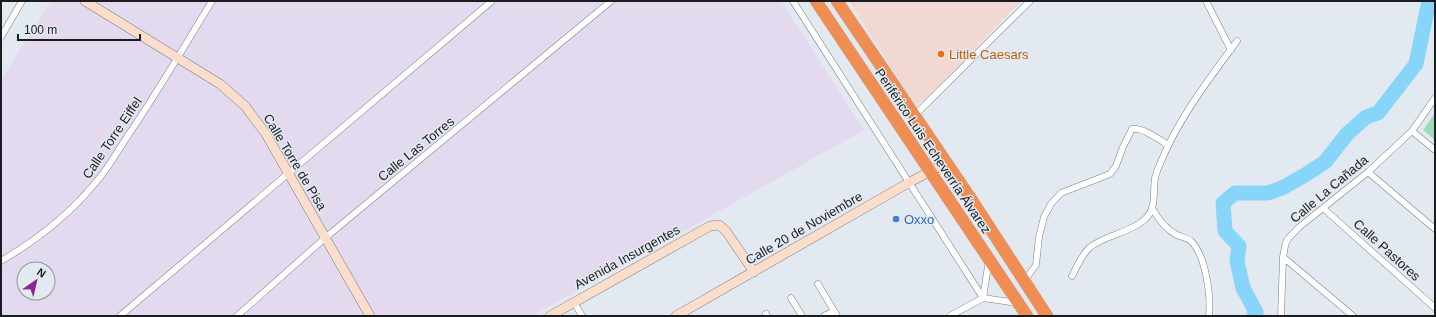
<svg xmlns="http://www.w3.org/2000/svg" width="1436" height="317" font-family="Arial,sans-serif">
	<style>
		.commercial { fill: #f2d8d2 }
		.industrial { fill: #e3daef; fill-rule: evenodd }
		.green { fill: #9edcb6 }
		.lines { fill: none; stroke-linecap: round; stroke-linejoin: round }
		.river { stroke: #87d6fa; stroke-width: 15 }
		.street-casing { stroke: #797f85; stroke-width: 7 }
		.secondary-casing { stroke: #797f85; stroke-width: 10 }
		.highway-casing { stroke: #c3c4c5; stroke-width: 13 }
		.street { stroke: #fff; stroke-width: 6 }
		.secondary { stroke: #faddcb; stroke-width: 9 }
		.highway { stroke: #ef8d52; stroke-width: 12 }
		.food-dot { fill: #e8710a; stroke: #e3e9f0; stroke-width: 1.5 }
		.shop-dot { fill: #3f7fe0; stroke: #e3e9f0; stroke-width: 1.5 }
		.labels { text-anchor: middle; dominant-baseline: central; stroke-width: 3; stroke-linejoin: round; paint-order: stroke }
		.food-label { font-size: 13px; fill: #c56008; stroke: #e3e9f0; text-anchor: start }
		.street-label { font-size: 13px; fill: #1a1c1f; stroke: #e3e9f0 }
		.shop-label { font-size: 13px; fill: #366cbe; stroke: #e3e9f0; text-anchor: start }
	</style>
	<rect width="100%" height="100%" fill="#e3e9f0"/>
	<!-- commercial -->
	<path class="commercial" d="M849 1H1021L930 96 915 105Z"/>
	<!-- industrial -->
	<path class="industrial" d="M51 1H781L864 130 532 316H1V80ZM24 269H48V293H24Z"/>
	<!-- green -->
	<path class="green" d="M1435 113V140L1423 130Z"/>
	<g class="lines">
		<!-- river -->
		<path class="river" d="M1254 316 1256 312 1243 288 1237 261 1239 246 1225 231 1223 203 1235 193H1268L1282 188 1305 175 1325 162 1347 134 1366 117 1378 113 1416 64 1429 1"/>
		<!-- street casing -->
		<g class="street-casing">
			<path id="street" d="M793 1 983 298
				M1206 1 1231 50
				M1 37 22 1
				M914 116 1030 1
				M1412 131 1435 150
				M1368 172 1435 229
				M1152 208C1158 219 1165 229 1177 235 1181 237 1188 238 1191 241 1206 256 1211 296 1209 316
				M1323 208 1435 308
				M1283 257 1353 316
				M1 261C37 240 70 214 96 182 108 169 117 152 127 137 157 93 184 47 212 1
				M1072 276C1077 267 1081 256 1089 248 1104 235 1135 232 1148 216 1156 206 1153 191 1155 178 1156 174 1158 168 1160 164 1178 119 1209 79 1237 41
				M1024 281 1036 265 1039 237 1044 217 1051 204 1061 193 1110 174 1116 166 1123 147 1132 129C1142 127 1160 140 1168 145
				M818 284 837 316
				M791 298 802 316
				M983 298 989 260
				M574 302 582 316
				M766 314 767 316
				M120 316 492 1
				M237 316 325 238 611 1
				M824 316 834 311
				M950 316 983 298 1018 303
				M1281 316 1283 257 1285 246 1287 240 1298 228 1368 172 1412 131 1435 98"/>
		</g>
		<!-- secondary casing -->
		<g class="secondary-casing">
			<path id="secondary" d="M85 1 220 84 245 106 266 134 370 316
				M550 316 710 226 719 225 726 231 754 272
				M676 316 910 182 946 163"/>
		</g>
		<!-- highway casing -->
		<g class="highway-casing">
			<path id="highway" d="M816 1 1027 316
				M837 1 971 199 1047 316"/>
		</g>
		<!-- street -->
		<use href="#street" class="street"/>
		<!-- secondary -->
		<use href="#secondary" class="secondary"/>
		<!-- highway -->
		<use href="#highway" class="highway"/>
	</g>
	<!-- markers -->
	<circle class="food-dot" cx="941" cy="54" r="4"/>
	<circle class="shop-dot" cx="896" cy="219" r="4"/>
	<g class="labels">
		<!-- food labels -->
		<g class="food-label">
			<text x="949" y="54">Little Caesars</text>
		</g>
		<!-- street labels -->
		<g class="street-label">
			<text transform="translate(112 138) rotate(-56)">Calle Torre Eiffel</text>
			<text transform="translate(416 149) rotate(-39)">Calle Las Torres</text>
			<text transform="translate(933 151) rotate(56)">Periférico Luis Echeverría Álvarez</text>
			<text transform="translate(295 162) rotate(59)">Calle Torre de Pisa</text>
			<text transform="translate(1329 189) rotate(-40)">Calle La Cañada</text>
			<text transform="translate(804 228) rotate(-30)">Calle 20 de Noviembre</text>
			<text transform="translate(1387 250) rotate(42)">Calle Pastores</text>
			<text transform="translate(627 257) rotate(-29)">Avenida Insurgentes</text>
		</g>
		<!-- shop labels -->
		<g class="shop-label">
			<text x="904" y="219">Oxxo</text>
		</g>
	</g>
	<!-- border -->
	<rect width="1436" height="317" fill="none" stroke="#1a1c1f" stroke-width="4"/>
	<!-- north arrow -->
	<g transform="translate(36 281) rotate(34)"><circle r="19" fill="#e3e9f0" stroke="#93979c"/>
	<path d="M0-3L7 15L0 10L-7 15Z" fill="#8b268c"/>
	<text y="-6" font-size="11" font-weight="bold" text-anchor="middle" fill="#1a1c1f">N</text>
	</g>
	<!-- scale -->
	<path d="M18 34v6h122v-6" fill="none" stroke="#1a1c1f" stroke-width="2"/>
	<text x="24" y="34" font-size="12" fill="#1a1c1f" stroke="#e3e9f0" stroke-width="3" paint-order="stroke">100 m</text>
</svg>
